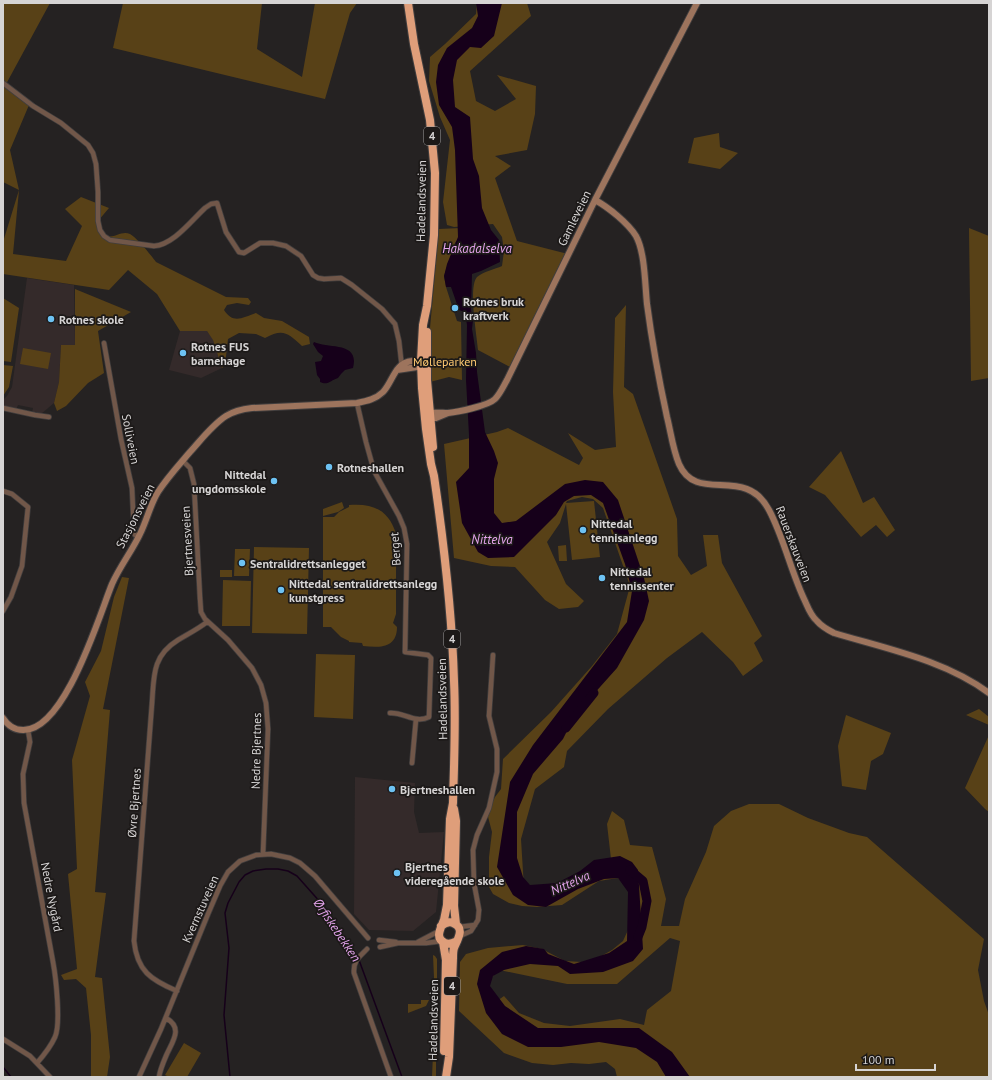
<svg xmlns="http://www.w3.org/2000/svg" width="992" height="1080" font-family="'PT Sans',sans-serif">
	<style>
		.built { fill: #342a2a }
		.green { fill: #584117; fill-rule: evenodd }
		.water { fill: #16001a }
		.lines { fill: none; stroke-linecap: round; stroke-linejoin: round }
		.stream { stroke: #16001a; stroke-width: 1.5 }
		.river { stroke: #16001a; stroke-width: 9 }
		.street-casing { stroke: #413e3e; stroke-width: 6 }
		.secondary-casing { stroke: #413e3e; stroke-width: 8 }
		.highway-casing { stroke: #413e3e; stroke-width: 10 }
		.street { stroke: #715749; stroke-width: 4.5 }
		.secondary { stroke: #9d745d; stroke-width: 6 }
		.highway { stroke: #df9e7a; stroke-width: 8 }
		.poi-dot { fill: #6dc2f3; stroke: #1c1918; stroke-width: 1.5 }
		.labels { text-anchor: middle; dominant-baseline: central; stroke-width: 3.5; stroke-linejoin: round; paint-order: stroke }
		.shield { fill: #1c1918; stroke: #9e9c9c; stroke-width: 1 }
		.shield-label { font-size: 11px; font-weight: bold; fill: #d6d4d4 }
		.street-label { font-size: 12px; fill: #d6d4d4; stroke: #1c1918 }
		.poi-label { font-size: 12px; font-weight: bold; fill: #d6d4d4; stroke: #1c1918; text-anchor: start }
		.park-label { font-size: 12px; fill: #ffca72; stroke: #1c1918 }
		.water-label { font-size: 13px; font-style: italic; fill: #e5a4ed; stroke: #1c1918 }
	</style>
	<rect width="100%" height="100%" fill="#252222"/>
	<!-- built -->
	<path class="built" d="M27 278 74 285 75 345H61L59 382 54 403 41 414 32 413 33 408 18 405 16 410 3 406V400L7 396 12 387Z
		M180 331H207L213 339 222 368 201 378 169 370Z
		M355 777 415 783 414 812 419 833 444 832 436 912 413 931 369 930 354 914Z"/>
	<!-- green -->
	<path class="green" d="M3 3H50L5 86 29 105 10 150 19 190 13 254 66 261 82 226 65 209 81 197 109 208 98 221C106 250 118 228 130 234 137 238 151 255 156 262L226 297 248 298 251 302 249 305 237 303 227 305 224 310C233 324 242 318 256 313L264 318 282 321 309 337 310 344 302 346C288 333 283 328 265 338L256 334 239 333 228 339 225 365 222 368 213 340 207 331H180L157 294 128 270 109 290 3 274V242L19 190 3 182Z
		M123 3H262L257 49 302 77 315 3H357L350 13 325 99 113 48Z
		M477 3H527L531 16 470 71 476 101 495 111 516 99 497 75 536 86 535 114 527 150 495 156 511 166 495 178 517 241 568 254 512 368 478 350C477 336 468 287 477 277 483 272 495 269 502 266L504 251 502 237 493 224 454 227 447 225 443 202 450 140 440 117 429 81 430 57 445 44 476 14Z
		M719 133 720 147 738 153 720 169 688 163 694 138Z
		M461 228 460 236 455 243 444 276 446 287 457 321 461 322 462 380 449 377 430 382V328L439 229Z
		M969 228 989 236V378L971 381Z
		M75 289 131 312 98 331 104 373 88 383 66 406 57 411 54 403 59 382 61 345H75Z
		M3 298 19 308 11 362 3 361Z
		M626 305 624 387 633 394 677 519 678 556 691 575 707 566 703 535H718L722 563 762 636 754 643 763 661 743 676 733 662 702 632 667 658 608 709 567 751 564 767 535 789 521 839 524 888 550 895 611 859 607 824 612 811 624 820 630 845 652 847 666 899 661 926H679L685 899 706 852 714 826 731 811 749 804H779L808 818 849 833 867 837 984 939 978 970 984 1001 989 1015V1077H617L615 1069 606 1062 589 1064 571 1063 553 1065 532 1063 504 1053 459 1011 460 962 466 954 488 948 523 945 542 949 565 961 582 962 596 959 612 950 623 941 628 930 631 892 618 878 599 881 562 905 537 907 522 906 509 903 493 894 489 887V857L492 832 487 813 495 797 501 789 503 759 551 712 592 666 617 634 630 586 603 508 593 499 582 497 567 501 566 503 594 501 600 557 572 560 566 504 560 523 547 542 566 584 584 601 578 607 559 609 545 600 515 567 491 566 454 558 444 444 497 432 508 428 579 465 583 458 568 433 595 450 616 447 613 392 615 318ZM670 938 680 941 671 991 647 1010 644 1025 620 1019 570 1026 544 1023 519 1013 504 996 490 1006 483 986 499 970 567 984H617Z
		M23 348 51 353 48 369 20 364Z
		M3 365 13 366 9 387 3 396Z
		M841 451 863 503 874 497 895 530 887 537 876 525 861 537 825 495 809 487Z
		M342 502 344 508 338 512 323 516V509Z
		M349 505C373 503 389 510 396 534V614L393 623 397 627C397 648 380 648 363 646L362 643 349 642V641L341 637 331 627H323V517H334L339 512 349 507Z
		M566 545 567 561H559L558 546Z
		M254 547 309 548 307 634 252 633Z
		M235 549H250L249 576H234Z
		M220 570H232V577H220Z
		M122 577 129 578 103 709 110 710 95 892 106 893 95 977 102 978 110 1057 107 1077H91V1035L86 988 76 979 64 980 61 975 77 969 68 874 77 869 72 760 90 696 85 682 101 651 114 597Z
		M223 580 251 581 250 626H222Z
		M316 654 355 655 353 719 314 717Z
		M979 709 989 717V725L966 715Z
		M846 715 891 733 883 754 871 761 866 790 842 786 838 746Z
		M989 735V812L985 809 965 788Z
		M433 955 435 956 437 959V993L435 1001Z
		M421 1000H429L426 1006 408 1013V1004H421Z
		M431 1008H435L436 1013V1077H432L434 1030V1018Z
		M184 1043 201 1053 187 1077H169L165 1075Z"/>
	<!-- water -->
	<path class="water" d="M476 3H502L494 36 481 48 470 47 457 60 453 80 455 107 470 117 473 159 479 176 482 208 491 230 499 240 500 262 481 271 472 274 471 310 473 320 472 329 476 353 477 372 485 432 494 451 498 463 494 479V513L502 523 516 521 565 484 585 480 603 482 618 500 644 578 649 601 644 620 617 668 575 715 563 739 533 774 517 812V858L523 877 530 885 557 883 580 871 594 860 620 856 632 862 638 870 643 949 633 961 603 972 570 974 558 966 530 964 504 970 493 976 490 986 505 1006 538 1028H639L672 1052 690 1077H666L657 1062 636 1048 599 1042 561 1047H528L502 1034 486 1013 477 984 480 970 502 952 526 946 544 949 548 954 574 964 609 953 627 941 628 892 618 878 604 879 578 889 546 907 528 905 513 895 497 867 510 782 533 745 627 622 632 591 625 564 603 503 591 495 574 496 564 502 556 515 514 557 488 558 478 552 462 523 456 482 469 468V435L466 380 467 325 465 312 459 310 451 287H446L444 276 447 264 458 237 455 150 452 127 439 105 436 82 438 65 447 48 472 28 478 16Z
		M314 342C328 349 360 341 353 368L345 370 341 374 338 378C331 380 328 386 320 382V379L317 375 315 362 321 361 323 356 318 352 313 344Z"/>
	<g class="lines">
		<!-- stream -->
		<path class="stream" d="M359 960 402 1077
			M3 1067 11 1077
			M230 1077 224 1015 229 948 225 913 228 903 239 882 245 875 253 871 266 869H278L288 871 297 876 321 903 335 929 344 943 356 957"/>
		<!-- river -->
		<path class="river" d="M566 728 594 693
			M630 870 643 881 647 901 642 927 638 937"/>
		<!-- street casing -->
		<g class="street-casing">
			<path id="street" d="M3 83 33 106 61 123 88 145 93 153 96 164 98 192V221L100 230 104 236 110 240 154 246C173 245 191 221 205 208L211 204 217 203 226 232 239 252 244 253 260 243H273L286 246 301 256 313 275 318 278 324 279 341 278 352 285 382 309 395 324 399 341 402 368
				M104 343 121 439 132 488 134 531 135 535 139 537
				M357 403 366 442 374 471 399 516 404 528 407 544 405 652 428 655 431 658 429 717C415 724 404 712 390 713
				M3 408 35 415 49 417
				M183 461 190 468 194 484 200 598 201 612 205 619 228 640 252 668 261 685 266 703 268 729 263 854
				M3 491 12 494 28 507 22 566 11 597 3 611
				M28 730 30 742 23 774 24 803 53 962C56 978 61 1024 55 1037 51 1046 44 1055 37 1063
				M412 763 416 719
				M459 927 475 925
				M460 936 471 931 478 920 479 910 474 883 473 850 477 835 489 808 497 772V749L489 716 493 655
				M379 940 396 942
				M418 942 439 931
				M380 947 398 943H426L442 941
				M367 949C359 957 353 961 354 973L391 1077
				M177 991C151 980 137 971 134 941L152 703C154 676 152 656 178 640 188 634 198 629 207 622
				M3 1039 30 1056 50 1077
				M139 1077 161 1029 208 914 220 886 228 872 240 861 256 855 271 854 290 858 300 863 315 876 368 938
				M159 1077C160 1070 163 1063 166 1056 172 1042 184 1028 166 1018"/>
		</g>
		<!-- secondary casing -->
		<g class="secondary-casing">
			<path id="secondary" d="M595 200C608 207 628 223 636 236 645 252 645 285 647 304 652 342 659 380 667 417 671 433 673 450 679 464 697 505 745 464 769 510 784 538 791 572 805 601 808 608 811 616 817 621 822 627 828 630 834 633 887 649 944 660 989 693
				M397 370 424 366
				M427 416C433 411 440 413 448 413 457 412 488 406 495 399 500 394 503 387 507 380L595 200 697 3
				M427 418H436L448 413
				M3 718C8 726 14 730 23 730 65 731 99 616 112 584 120 566 132 551 140 534 147 520 150 505 158 492 167 478 179 465 190 452 201 440 212 425 226 416 234 411 243 409 252 408L357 403C367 401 376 399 383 392 393 382 394 363 412 361 416 360 420 360 424 363"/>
		</g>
		<!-- highway casing -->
		<g class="highway-casing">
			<path id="highway" d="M408 3 414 44 430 120 435 173 434 235 427 306 423 325 421 361 422 388 426 429 431 464 434 476C444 544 452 612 454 681 456 722 454 762 453 803L450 819 447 905C446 910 445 915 444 920 441 928 434 938 445 943 450 945 453 943 457 941
				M427 332V380L433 447
				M454 809 456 821 454 906 456 924
				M441 926C445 923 449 921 453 923 466 928 457 940 454 948 453 951 453 955 453 958L449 1057 446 1077
				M443 942 446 960 444 1051"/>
		</g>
		<!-- street -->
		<use href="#street" class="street"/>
		<!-- secondary -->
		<use href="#secondary" class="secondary"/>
		<!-- highway -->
		<use href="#highway" class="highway"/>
	</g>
	<!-- markers -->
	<g class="poi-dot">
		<circle cx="455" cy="308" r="4"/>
		<circle cx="51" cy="319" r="4"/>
		<circle cx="183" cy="353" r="4"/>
		<circle cx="329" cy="467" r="4"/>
		<circle cx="274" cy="481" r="4"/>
		<circle cx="583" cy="530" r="4"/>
		<circle cx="242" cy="563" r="4"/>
		<circle cx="602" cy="578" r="4"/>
		<circle cx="281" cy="590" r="4"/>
		<circle cx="392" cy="789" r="4"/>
		<circle cx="397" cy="873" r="4"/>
	</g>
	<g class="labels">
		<!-- shield labels -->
		<g class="shield">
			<rect x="424" y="127" width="16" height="18" rx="3"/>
			<rect x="444" y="630" width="16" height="18" rx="3"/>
			<rect x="444" y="977" width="16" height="18" rx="3"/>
		</g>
		<g class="shield-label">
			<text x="432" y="136">4</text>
			<text x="452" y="639">4</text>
			<text x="452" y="986">4</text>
		</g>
		<!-- street labels -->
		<g class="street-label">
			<text transform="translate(421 201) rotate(-89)">Hadelandsveien</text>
			<text transform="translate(574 218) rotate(-64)">Gamleveien</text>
			<text transform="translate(131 439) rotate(79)">Solliveien</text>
			<text transform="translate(135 516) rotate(-63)">Stasjonsveien</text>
			<text transform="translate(187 541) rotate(-93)">Bjertnesveien</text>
			<text transform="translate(794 544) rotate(69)">Rauerskauveien</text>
			<text transform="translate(395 549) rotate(-94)">Berget</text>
			<text transform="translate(442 699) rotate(-91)">Hadelandsveien</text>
			<text transform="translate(256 751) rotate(-89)">Nedre Bjertnes</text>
			<text transform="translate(134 803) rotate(-86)">Øvre Bjertnes</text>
			<text transform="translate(52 897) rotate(79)">Nedre Nygård</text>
			<text transform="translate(200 909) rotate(-66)">Kvernstuveien</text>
			<text transform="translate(433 1020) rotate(-89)">Hadelandsveien</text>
		</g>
		<!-- poi labels -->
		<g class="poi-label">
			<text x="463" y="301">Rotnes bruk<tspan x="463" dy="14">kraftverk</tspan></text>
			<text x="59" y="319">Rotnes skole</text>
			<text x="191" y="346">Rotnes FUS<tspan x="191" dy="14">barnehage</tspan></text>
			<text x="337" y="467">Rotneshallen</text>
			<text x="266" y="474" text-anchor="end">Nittedal<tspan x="266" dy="14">ungdomsskole</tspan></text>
			<text x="591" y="523">Nittedal<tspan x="591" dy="14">tennisanlegg</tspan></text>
			<text x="250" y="563">Sentralidrettsanlegget</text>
			<text x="610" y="571">Nittedal<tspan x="610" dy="14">tennissenter</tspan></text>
			<text x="289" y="583">Nittedal sentralidrettsanlegg<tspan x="289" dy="14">kunstgress</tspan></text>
			<text x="400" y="789">Bjertneshallen</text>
			<text x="405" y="866">Bjertnes<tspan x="405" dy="14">videregående skole</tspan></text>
		</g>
		<!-- park labels -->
		<g class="park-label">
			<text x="445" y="361">Mølleparken</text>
		</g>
		<!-- water labels -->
		<g class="water-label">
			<text x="477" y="248">Hakadalselva</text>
			<text x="492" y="539">Nittelva</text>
			<text transform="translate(570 883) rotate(-24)">Nittelva</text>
			<text transform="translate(337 930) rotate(56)">Ørfiskebekken</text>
		</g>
	</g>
	<!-- border -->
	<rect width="992" height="1080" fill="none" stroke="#d6d4d4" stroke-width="8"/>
	<!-- scale -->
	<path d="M856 1064v6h79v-6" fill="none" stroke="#d6d4d4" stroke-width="2"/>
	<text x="862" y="1064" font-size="12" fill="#d6d4d4" stroke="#1c1918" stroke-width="3" paint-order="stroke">100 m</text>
</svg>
